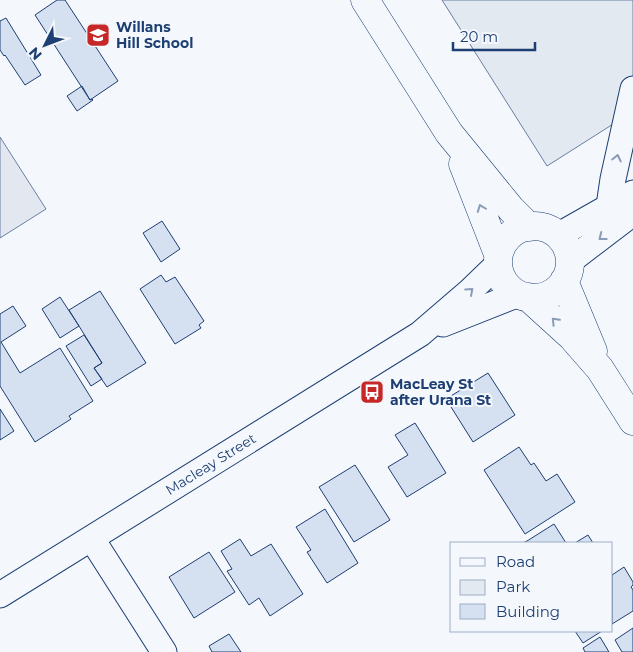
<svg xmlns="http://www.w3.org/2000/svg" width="633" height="652" font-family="Montserrat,sans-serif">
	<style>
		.green { fill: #e3e9f0; stroke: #687fa3 }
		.parking { fill: #e3e8f0; stroke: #687fa3 }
		.building { fill: #d5e0f0; stroke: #1d3f73 }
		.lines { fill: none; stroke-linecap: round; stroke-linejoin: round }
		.street-casing { stroke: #1d3f73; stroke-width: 27 }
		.secondary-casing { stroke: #1d3f73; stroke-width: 29 }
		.street { stroke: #f4f7fb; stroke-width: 25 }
		.secondary { stroke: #f4f7fb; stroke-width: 28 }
		.oneway { stroke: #889bb7 }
		.labels { text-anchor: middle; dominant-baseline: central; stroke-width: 4; stroke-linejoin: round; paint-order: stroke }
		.poi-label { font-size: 14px; font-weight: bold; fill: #1d3f73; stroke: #f4f7fb; text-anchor: start }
		.street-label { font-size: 14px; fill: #1d3f73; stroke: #f4f7fb }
	</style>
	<rect width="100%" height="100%" fill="#f4f7fb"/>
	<!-- green -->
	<path class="green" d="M442 0H633V99L629 114 547 166Z"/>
	<!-- parking -->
	<path class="parking" d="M0 137 46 209 0 238Z"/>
	<!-- building -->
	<path class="building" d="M57 0H65L118 81 90 100 35 15Z
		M6 18 41 75 25 85 5 55 4 56 0 50V21Z
		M82 86 90 100 92 99 93 100 77 111 67 96Z
		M162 221 180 249 161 262 143 233Z
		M161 275 166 282 175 277 204 321 199 325 201 328 175 344 140 289Z
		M100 291 146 363 107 387 94 368 102 363 69 310Z
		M60 297 79 326 60 338 42 309Z
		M13 306 26 326 1 342 20 373 60 348 93 401 69 416 71 419 35 442 0 386V314Z
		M84 335 102 363 94 368 102 379 91 386 66 346Z
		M488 373 515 415 473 442 446 399Z
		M0 409 14 431 0 440Z
		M415 423 446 473 407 497 388 467 408 455 395 435Z
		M519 447 531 465 534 463 546 481 557 474 575 502 525 534 484 470Z
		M355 465 390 520 354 542 319 487Z
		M325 509 358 563 327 583 307 552 311 550 296 527Z
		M554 524 566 543H523L527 541Z
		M588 535 593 543H575Z
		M240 539 251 556 271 544 303 594 270 616 259 598 249 605 227 571 232 569 221 551Z
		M209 552 235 592 194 618 169 577Z
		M624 567 633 582V585L631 587 633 590V611L612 624V575Z
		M633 628V652H622L615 640Z
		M575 631H602L583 643Z
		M229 634 241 652H212L209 646Z
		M600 637 609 652H585L583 648Z"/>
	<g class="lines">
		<!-- street casing -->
		<g class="street-casing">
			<g id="street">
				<path d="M609 206 613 179 633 89"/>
				<path d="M559 235 633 193"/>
				<path d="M570 261 633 213"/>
				<path d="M443 324 519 294"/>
				<path d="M92 539 164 652"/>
				<path id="s1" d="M0 595 420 334 470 291 498 264"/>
			</g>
		</g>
		<!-- secondary casing -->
		<g class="secondary-casing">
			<path id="secondary" d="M365 0 449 133 511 209 529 227
				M463 164 498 254
				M498 262a36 36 0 1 1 72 0a36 36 0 1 1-72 0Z
				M564 281 593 351
				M528 297 572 337 600 369 633 421"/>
		</g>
		<!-- street -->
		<use href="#street" class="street"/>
		<!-- secondary -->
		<use href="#secondary" class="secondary"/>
	</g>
	<!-- one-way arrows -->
	<defs><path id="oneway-chevron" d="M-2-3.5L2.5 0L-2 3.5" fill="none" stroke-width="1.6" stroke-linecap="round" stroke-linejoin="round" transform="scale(1.25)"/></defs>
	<g class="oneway">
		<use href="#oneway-chevron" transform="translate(617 158) rotate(-77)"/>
		<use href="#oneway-chevron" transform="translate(481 208) rotate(-111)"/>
		<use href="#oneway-chevron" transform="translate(602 237) rotate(142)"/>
		<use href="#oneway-chevron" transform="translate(470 291) rotate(-42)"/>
		<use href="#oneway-chevron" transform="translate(555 321) rotate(-134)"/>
	</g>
	<!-- icons -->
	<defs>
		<g id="school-square" transform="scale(1.25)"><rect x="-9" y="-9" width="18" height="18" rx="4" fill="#c62828" stroke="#f4f7fb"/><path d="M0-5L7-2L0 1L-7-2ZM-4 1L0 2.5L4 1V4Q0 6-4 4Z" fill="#fff"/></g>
		<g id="bus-square" transform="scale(1.25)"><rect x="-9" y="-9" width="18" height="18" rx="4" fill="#c62828" stroke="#f4f7fb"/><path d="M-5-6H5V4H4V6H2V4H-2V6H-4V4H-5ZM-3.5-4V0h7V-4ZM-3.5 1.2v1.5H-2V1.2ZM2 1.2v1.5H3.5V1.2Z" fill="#fff"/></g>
	</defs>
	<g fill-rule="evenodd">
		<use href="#school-square" x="98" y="35"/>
		<use href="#bus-square" x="372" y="392"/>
	</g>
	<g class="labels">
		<!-- poi labels -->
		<g class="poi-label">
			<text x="116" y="27">Willans<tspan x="116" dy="16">Hill School</tspan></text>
			<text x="390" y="384">MacLeay St<tspan x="390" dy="16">after Urana St</tspan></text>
		</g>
		<!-- street labels -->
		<g class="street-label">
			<text stroke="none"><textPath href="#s1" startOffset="248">Macleay Street</textPath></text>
		</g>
	</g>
	<!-- legend -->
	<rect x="450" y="542" width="162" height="90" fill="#f4f7fb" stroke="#9eadc5"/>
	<rect x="460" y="558" width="25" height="8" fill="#f4f7fb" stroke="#9eadc5"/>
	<text x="496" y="567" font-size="15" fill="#1d3f73">Road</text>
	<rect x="460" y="580" width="25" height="15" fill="#e3e9f0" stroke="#9eadc5"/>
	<text x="496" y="592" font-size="15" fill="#1d3f73">Park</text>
	<rect x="460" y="604" width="25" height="15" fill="#d5e0f0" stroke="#9eadc5"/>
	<text x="496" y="617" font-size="15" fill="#1d3f73">Building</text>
	<!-- north arrow -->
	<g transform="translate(45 45) rotate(228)" stroke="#f4f7fb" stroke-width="4" paint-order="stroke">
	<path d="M0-4L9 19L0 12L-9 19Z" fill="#1d3f73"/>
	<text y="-8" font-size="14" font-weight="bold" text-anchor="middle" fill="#1d3f73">N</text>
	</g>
	<!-- scale -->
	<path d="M453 42v8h82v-8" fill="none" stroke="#1d3f73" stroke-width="2.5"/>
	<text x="460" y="42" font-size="15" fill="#1d3f73" stroke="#f4f7fb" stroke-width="4" paint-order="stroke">20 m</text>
</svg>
